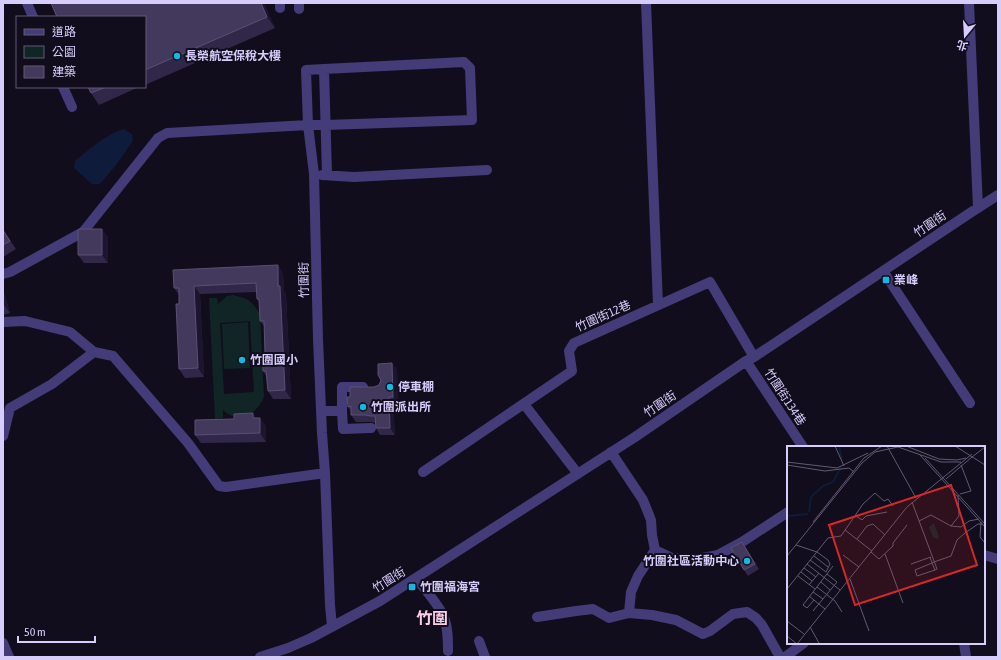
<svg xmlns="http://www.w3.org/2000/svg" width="1001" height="660" font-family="'Asap Condensed','Noto Sans TC',sans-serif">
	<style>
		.green { fill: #112526; fill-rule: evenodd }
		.water { fill: #0e1b3a }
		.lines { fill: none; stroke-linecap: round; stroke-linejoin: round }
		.minor { stroke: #443c78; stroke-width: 10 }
		.wall { fill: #312749 }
		.shaded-wall { fill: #1d152f }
		.building { fill: #43395c; stroke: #5a5075 }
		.poi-dot { fill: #13b8e1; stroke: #110d1c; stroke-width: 1.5 }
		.labels { text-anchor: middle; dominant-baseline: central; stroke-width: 4; stroke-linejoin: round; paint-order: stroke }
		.poi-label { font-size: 12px; font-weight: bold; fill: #d7cdfb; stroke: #110d1c; text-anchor: start }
		.street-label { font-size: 12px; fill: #d7cdfb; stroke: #110d1c }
		.district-label { font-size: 16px; font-weight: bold; fill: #fbcfe7; stroke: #110d1c }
		.inset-river { fill: none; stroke: #0e1b3a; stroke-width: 2 }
		.inset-road { fill: none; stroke: #605a75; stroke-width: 1 }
		.view { fill: #d62828; fill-opacity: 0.15; stroke: #d62828; stroke-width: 2 }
		.inset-edge { fill: none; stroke: #d7cdfb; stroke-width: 2 }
	</style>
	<rect width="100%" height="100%" fill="#110d1c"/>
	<!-- green -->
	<path class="green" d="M233 295C249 299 251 300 260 314L264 397C256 415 239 425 223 410V418L215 419 209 298H217L218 304 227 296ZM250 321 254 392 224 394 220 323Z
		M248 322 250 368 224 369 222 324Z"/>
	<!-- water -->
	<path class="water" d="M124 129 132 134 133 141 116 165 100 184H92L74 168 75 161C88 150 108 133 124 129Z"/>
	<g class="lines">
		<!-- minor -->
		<path class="minor" d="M27 3 33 17
			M280 3V8
			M299 3V9
			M646 3 658 305
			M969 3 978 208
			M324 69 306 70 308 125 314 174 318 339 322 433 325 473 330 605 332 627
			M63 87 72 107
			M322 175 354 177 487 170
			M883 271 970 403
			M3 274 10 272 83 232 158 138 167 133 308 125H326L472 120 470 68 464 62 324 69 327 175
			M3 322 25 321 70 332 94 352
			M746 361 803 447
			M524 404 578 474
			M321 411H342V387H363
			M342 411 343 429 371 428
			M3 436 10 408 52 384 94 352 113 356 188 443 219 486 226 487 325 473
			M611 452 643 500 651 520 652 535 655 550 672 558 698 559 718 555 742 542 788 512
			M423 472 572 371 569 351 574 343 710 282 754 357
			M984 555 998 559
			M416 578C424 588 439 605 444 617 448 628 448 639 448 651
			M629 613 631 592 638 576 655 550
			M537 617 576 611 593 609 609 618 629 613 652 615 676 620 703 634 710 631 733 614 747 612 756 618 762 625 780 657
			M479 641 485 657
			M3 643 9 657
			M964 643 966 657
			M260 657 288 648 311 638 380 601 635 437 746 361 754 357 970 213 998 195
			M785 657 804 643"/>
	</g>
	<!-- wall -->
	<path class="wall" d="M264 3 275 28 145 85V17Z
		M88 87H139L99 105 91 93Z
		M3 230 16 249 3 257Z
		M108 237V263H84L78 255Z
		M278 265 283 274 284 291 286 294 291 399H273L268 391 267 377 263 371 265 353 264 326 260 321 259 302 257 299V292L200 294 204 377 185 378 179 369V295L174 288Z
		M3 289 10 313 3 315Z
		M392 363 397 370 398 404H393L395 435H380L376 428 375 423 371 422H356L351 415V411L348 407 350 397 374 387 379 385 381 380Z
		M253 413 256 418 266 426V442L201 443 195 435Z
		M742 542 759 569 748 576 744 570Z"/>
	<!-- shaded-wall -->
	<path class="shaded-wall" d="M261 3H264L275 28 267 17Z
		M102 229 108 237V263L102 255Z
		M278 265 283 274 284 291 286 294 291 399 285 390Z
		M194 286 200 294 204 377 198 368Z
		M3 289 10 313 4 305 3 303Z
		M392 363 397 370 398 404 393 397Z
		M389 397 393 404 395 435 390 428Z
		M253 413 258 422 253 418Z
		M260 418 266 426V442L260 433Z"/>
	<!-- building -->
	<path class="building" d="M51 3H261L267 17 145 70V17H57Z
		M88 87H106L91 93Z
		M81 229H102V255H78V230Z
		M3 230 10 241 3 245Z
		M278 265V286H280L285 390 268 391 266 371H263L262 353H265L264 321H260L259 299H257L256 283 194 286 198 368 179 369 176 304H179V288H174L173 270Z
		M392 363 393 397H389L390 428H376L375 416H370L366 415H351V406L348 407 347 397H350V387H374L379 385 381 380 378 375V364Z
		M253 413V418H260V433L195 435V420L234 419V414Z
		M742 542 755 564 744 570 731 548Z"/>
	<!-- markers -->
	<g class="poi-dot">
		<circle cx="177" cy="56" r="4"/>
		<rect x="882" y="276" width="8" height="8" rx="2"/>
		<circle cx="242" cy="360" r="4"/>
		<circle cx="390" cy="387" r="4"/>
		<circle cx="363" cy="407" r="4"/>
		<circle cx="747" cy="561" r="4"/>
		<rect x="408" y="583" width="8" height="8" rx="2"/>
	</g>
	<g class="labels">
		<!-- poi labels -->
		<g class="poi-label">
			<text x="185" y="56">長榮航空保稅大樓</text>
			<text x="894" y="280">業峰</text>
			<text x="250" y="360">竹圍國小</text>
			<text x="398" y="387">停車棚</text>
			<text x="371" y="407">竹圍派出所</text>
			<text x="739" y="561" text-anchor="end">竹圍社區活動中心</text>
			<text x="420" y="587">竹圍福海宮</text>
		</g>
		<!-- street labels -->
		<g class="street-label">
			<text transform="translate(930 224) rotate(-34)">竹圍街</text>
			<text transform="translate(304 280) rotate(-91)">竹圍街</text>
			<text transform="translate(603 316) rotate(-24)">竹圍街12巷</text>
			<text transform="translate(785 397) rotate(57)">竹圍街134巷</text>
			<text transform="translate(660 404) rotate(-34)">竹圍街</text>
			<text transform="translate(389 580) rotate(-32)">竹圍街</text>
		</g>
		<!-- district labels -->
		<g class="district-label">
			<text x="432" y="618">竹圍</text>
		</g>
	</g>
	<!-- overview -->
	<g transform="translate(787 446)">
		<rect width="198" height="198" fill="#110d1c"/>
		<path d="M147 77 152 91 150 93 146 91 142 81Z" fill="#112526"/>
		<path class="inset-river" d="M52 0 55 14M22 66 24 51 36 40 46 36 54 21M0 70 21 68"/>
		<path class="inset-road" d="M48 0 57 20M100 0 129 52M119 0 152 13 170 14 179 12M168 0 198 19M133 9 198 81M185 11 198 1M138 12 198 78M0 16 50 22 81 7M0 19 38 25 62 22 67 26M159 33 185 11M173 48 184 45 174 19M125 56 150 123 148 124M69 70 75 74 79 70 100 66M132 75 144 69 164 80 172 70 171 49M26 76 77 12 95 0M194 76 193 91 198 97M164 80 174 81 182 75 192 73M58 84 85 105M70 93 80 80 86 78 98 89M9 99 30 106 41 114 43 118 39 126M84 106 92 113 106 100V97L120 79M98 108 116 157M56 109 72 121M0 110 75 17 88 6 111 1 154 16H174M27 110 41 121M143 111 145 117 148 124 130 130 128 124 145 117 147 116 164 110 170 94 178 87 191 78H196M23 114 39 126M20 118 53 144M124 118 144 111M17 122 29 131M14 126 25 135M11 130 28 143M63 133 82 185M34 136 43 144M22 139 32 127M30 141 48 155 55 166M0 143 41 92 54 90 76 58 88 47 97 55 101 53 106 60M26 146 36 153M22 150 38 163M27 154 20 162 16 159 46 120M26 165 50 136 40 128M0 175 17 188M23 181 32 197M0 190 10 198M10 198 120 61 185 8"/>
		<path class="view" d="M164 39 190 119 68 159 42 79Z"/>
		<rect width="198" height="198" class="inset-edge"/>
	</g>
	<!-- border -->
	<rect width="1001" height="660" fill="none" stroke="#d7cdfb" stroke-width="8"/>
	<!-- legend -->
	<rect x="16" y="16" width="130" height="72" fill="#110d1c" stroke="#605a75"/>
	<rect x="24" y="29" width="20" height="6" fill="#443c78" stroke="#605a75"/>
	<text x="52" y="36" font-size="12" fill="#d7cdfb">道路</text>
	<rect x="24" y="46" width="20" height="12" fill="#112526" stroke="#605a75"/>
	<text x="52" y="56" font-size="12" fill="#d7cdfb">公園</text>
	<rect x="24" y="66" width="20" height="12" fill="#43395c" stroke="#605a75"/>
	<text x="52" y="76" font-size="12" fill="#d7cdfb">建築</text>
	<!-- north arrow -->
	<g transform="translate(965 36) rotate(198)" stroke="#110d1c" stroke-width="3" paint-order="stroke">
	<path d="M0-3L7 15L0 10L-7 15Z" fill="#d7cdfb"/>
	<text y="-6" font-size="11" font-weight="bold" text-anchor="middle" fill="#d7cdfb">北</text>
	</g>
	<!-- scale -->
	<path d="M18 636v6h77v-6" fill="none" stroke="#d7cdfb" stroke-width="2"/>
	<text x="24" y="636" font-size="12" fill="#d7cdfb" stroke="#110d1c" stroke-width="3" paint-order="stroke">50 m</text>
</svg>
